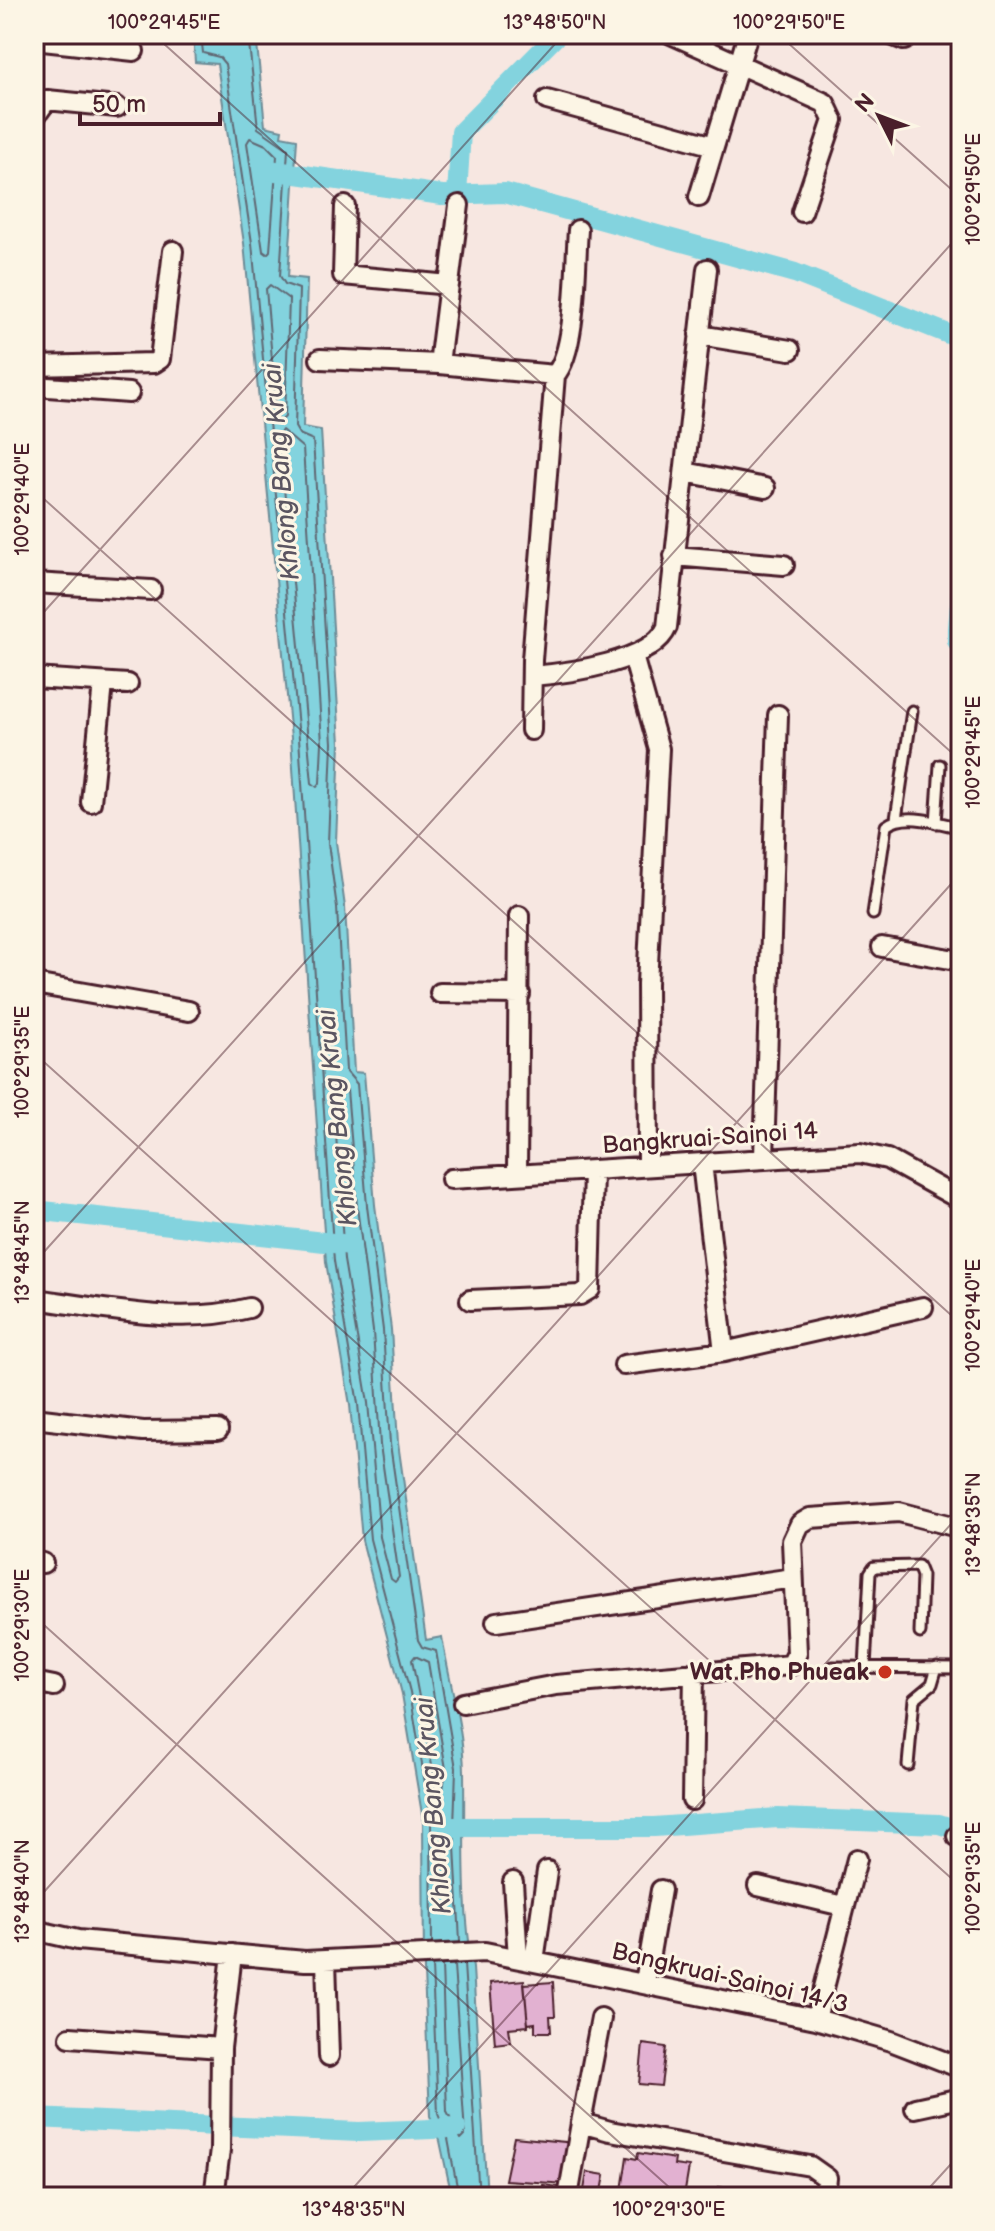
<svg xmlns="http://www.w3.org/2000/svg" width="995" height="2231" font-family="'Balsamiq Sans',sans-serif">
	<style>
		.water { fill: #83d3de; stroke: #6c8b96; stroke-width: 2 }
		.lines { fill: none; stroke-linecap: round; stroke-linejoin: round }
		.shore { stroke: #616773; stroke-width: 2 }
		.canal { stroke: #83d3de; stroke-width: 20 }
		.building { fill: #e2b1d1; stroke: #4a1f2b; stroke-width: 2 }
		.lane-casing { stroke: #4a1f2b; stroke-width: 15 }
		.street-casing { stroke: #4a1f2b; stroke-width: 24 }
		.lane { stroke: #fcf5e5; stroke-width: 9 }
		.street { stroke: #fcf5e5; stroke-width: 18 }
		.ticks { fill: none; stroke: #4a1f2b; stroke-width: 2; stroke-opacity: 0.45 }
		.poi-dot { fill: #c8321e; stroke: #fcf5e5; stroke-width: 3 }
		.labels { text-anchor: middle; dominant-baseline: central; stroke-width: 6; stroke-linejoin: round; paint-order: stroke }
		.street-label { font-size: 24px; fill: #4a1f2b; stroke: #fcf5e5 }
		.poi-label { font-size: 24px; font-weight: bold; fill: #4a1f2b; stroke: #fcf5e5; text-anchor: end }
		.water-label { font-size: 26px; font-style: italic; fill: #5b5561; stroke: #fcf5e5 }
		.neatline { fill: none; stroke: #4a1f2b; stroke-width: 3 }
		.ticks-label { font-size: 20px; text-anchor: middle; fill: #4a1f2b }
	</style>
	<rect width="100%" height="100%" fill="#f7e7e1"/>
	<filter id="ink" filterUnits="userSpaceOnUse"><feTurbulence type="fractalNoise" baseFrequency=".0125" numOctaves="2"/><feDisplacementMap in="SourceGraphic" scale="16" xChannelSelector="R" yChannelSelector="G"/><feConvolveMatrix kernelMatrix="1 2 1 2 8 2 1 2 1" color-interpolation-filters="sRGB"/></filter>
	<g filter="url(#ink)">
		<!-- water -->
		<path class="water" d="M193 34H256L265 126 282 130 281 136 297 139 288 277 307 279 303 427 321 430 340 743 336 842 345 907 354 1072 364 1073 375 1205 391 1329 398 1443 426 1640 442 1637C449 1680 463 1727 464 1771 465 1837 461 1902 473 1968L487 2197H452L440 2141 430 2116 424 1972 423 1820 402 1694 362 1540 350 1405 326 1262 291 738 244 243 217 64 195 62Z"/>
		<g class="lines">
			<!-- shore -->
			<path class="shore" d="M201 34 203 53 219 57 225 64 252 243 299 738 334 1261 358 1404 370 1539 410 1692 431 1819 432 1944
				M248 34 258 128 288 149 280 276 285 284 299 289 295 427 299 434 313 440 332 743 328 843 337 908 346 1071 357 1084 367 1206 383 1330 390 1444 418 1640 422 1647 436 1651 456 1768 454 1827 460 1942
				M250 138 266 145 277 156 270 251 267 254 263 251 247 143Z
				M270 285 289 299 285 417 281 421 277 418 266 289Z
				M282 430 303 448 322 743 320 783 317 787 312 783 279 435Z
				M337 1081 347 1090 357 1207 373 1331 380 1445 399 1577 395 1582 391 1579 380 1537 368 1403 344 1260 333 1086Z
				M415 1656 428 1662 446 1769 442 1796 437 1792 412 1660Z
				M464 1964 479 2197
				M442 1965 447 2112 461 2139 465 2135 454 1965
				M432 1966 438 2114 448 2139 459 2197"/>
			<!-- canal -->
			<path class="canal" d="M269 170 442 195 505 193 795 273 961 339
				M457 194 461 132 558 34
				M961 591 957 641H961
				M34 1210 351 1245
				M442 1827H654L778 1818 939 1824 961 1831
				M34 2118 359 2132 456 2128"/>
		</g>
		<!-- building -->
		<path class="building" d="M524 1980 528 2026 509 2028 511 2042 495 2044 490 1983Z
			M553 1982 555 2016H550L551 2032H535V2023L528 2024 524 1984Z
			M643 2044 666 2047 661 2086 639 2084Z
			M514 2137 575 2143 568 2184 505 2180Z
			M638 2153 675 2159 674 2165 689 2167 684 2197H621L627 2157 637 2159Z
			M587 2172 605 2175 601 2197 583 2196Z
			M543 2185 567 2188 565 2197H541Z
			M719 2187 743 2191 742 2197H717Z
			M754 2190 775 2193V2197H753Z"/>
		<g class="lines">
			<!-- lane casing -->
			<g class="lane-casing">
				<path id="lane" d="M896 819 912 711
					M936 823 940 765
					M873 914 886 826C905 811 939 823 961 828
					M833 1667 961 1668
					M865 1667 870 1573 874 1567 918 1566 922 1576 920 1633
					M908 1765 914 1699 932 1684 937 1667"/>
			</g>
			<!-- street casing -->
			<g class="street-casing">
				<path id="street" d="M671 34 825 103 833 120 802 212
					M889 34 904 40
					M34 40 134 51
					M547 100 714 146
					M34 118 47 100 117 107
					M699 197 748 34
					M345 206 343 275 449 285
					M699 335 790 350
					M320 359 439 364 555 375
					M439 364 459 205
					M34 366 154 363 160 359 173 251
					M34 386 129 393
					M685 472 765 488
					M674 556 784 565
					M34 583 151 590
					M633 656 659 749 647 984 648 1166
					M532 676C568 673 653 662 667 627L707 269
					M34 678 128 684
					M531 730 532 660 555 375C577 350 575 265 578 230
					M91 802 103 684
					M882 947 961 961
					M34 984 189 1011
					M440 993 520 994
					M764 1157 778 715
					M702 1163 724 1352
					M517 1173 519 916
					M451 1179 860 1153 887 1159 961 1200
					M34 1299C105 1308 179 1326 249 1308
					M470 1300 580 1295 590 1289 593 1171
					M624 1365 724 1352 923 1307
					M34 1418 143 1431 218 1430
					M34 1561 43 1563
					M496 1622 793 1578
					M34 1682 54 1686
					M463 1703 556 1685 791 1665 797 1653 792 1541 800 1524 810 1518 899 1512 961 1528
					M692 1800 694 1672
					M957 1836 961 1837
					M513 1882 518 1958
					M758 1886 843 1906
					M34 1930 78 1940 305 1961 485 1952 816 2019 891 2041 961 2068
					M326 1960 329 2056
					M534 1961 547 1871
					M645 1982 661 1890
					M601 2018 581 2123 610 2131 810 2166 827 2178 825 2197
					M816 2019 857 1859
					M70 2037 221 2048
					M915 2108 961 2098
					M214 2197 220 2150 221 2048 232 1954
					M568 2197 581 2123"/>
			</g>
			<!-- lane -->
			<use href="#lane" class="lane"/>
			<!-- street -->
			<use href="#street" class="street"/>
		</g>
	</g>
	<!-- ticks -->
	<path class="ticks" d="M153 34 961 761M778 34 961 198M34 490 961 1324M34 623 564 34M34 1053 961 1887M34 1263 961 233M34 1616 680 2197M34 1903 961 873M34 2179 54 2197M345 2197 961 1513M921 2197 961 2153"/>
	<!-- markers -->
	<circle class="poi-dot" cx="885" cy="1672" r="8"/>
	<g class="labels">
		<!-- street labels -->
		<g class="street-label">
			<text transform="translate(710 1138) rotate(-4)">Bangkruai-Sainoi 14</text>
			<text transform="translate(730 1978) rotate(13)">Bangkruai-Sainoi 14/3</text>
		</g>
		<!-- poi labels -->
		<g class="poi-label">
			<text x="869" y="1672">Wat Pho Phueak</text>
		</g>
		<!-- water labels -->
		<g class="water-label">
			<text transform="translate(282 472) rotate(-95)">Khlong Bang Kruai</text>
			<text transform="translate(338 1118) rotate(-96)">Khlong Bang Kruai</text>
			<text transform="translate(434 1806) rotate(-95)">Khlong Bang Kruai</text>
		</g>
	</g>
	<!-- margin -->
	<rect width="995" height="2231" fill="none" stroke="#fcf5e5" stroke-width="88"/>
	<!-- north arrow -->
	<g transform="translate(879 116) rotate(312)" stroke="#fcf5e5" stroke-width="6" paint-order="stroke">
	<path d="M0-6L14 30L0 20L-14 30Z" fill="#4a1f2b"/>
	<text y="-12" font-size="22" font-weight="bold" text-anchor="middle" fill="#4a1f2b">N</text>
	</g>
	<!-- scale -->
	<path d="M80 112v12h140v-12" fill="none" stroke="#4a1f2b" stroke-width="4"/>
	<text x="92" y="112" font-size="24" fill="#4a1f2b" stroke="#fcf5e5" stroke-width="6" paint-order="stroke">50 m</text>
	<rect x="44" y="44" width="907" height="2143" class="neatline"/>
	<g class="ticks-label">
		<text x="164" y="29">100°29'45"E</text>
		<text x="555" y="29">13°48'50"N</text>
		<text x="789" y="29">100°29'50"E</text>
		<text transform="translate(973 189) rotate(-90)" y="7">100°29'50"E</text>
		<text transform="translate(22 499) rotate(-90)" y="7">100°29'40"E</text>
		<text transform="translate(973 752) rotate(-90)" y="7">100°29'45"E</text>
		<text transform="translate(22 1062) rotate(-90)" y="7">100°29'35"E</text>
		<text transform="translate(22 1252) rotate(-90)" y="7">13°48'45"N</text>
		<text transform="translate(973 1315) rotate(-90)" y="7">100°29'40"E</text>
		<text transform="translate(973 1524) rotate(-90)" y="7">13°48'35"N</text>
		<text transform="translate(22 1625) rotate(-90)" y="7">100°29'30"E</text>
		<text transform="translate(973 1878) rotate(-90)" y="7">100°29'35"E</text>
		<text transform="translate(22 1891) rotate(-90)" y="7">13°48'40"N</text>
		<text x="354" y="2216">13°48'35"N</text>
		<text x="669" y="2216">100°29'30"E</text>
	</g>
</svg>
